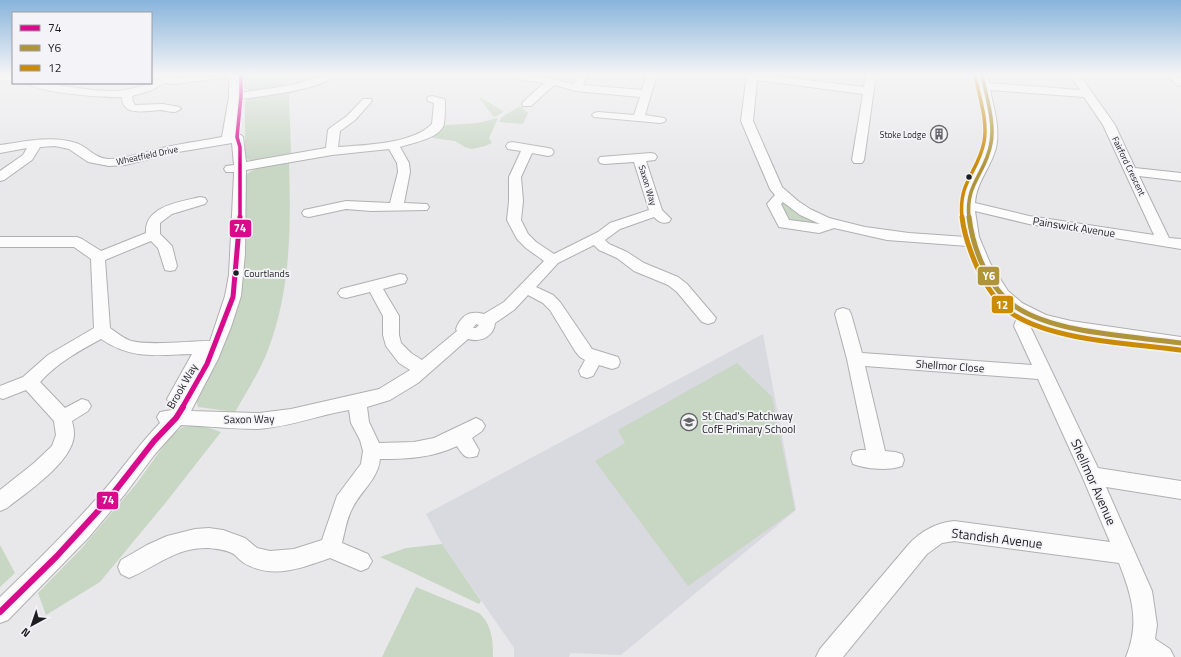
<svg xmlns="http://www.w3.org/2000/svg" width="1181" height="657" font-family="'Titillium Web',sans-serif">
	<style>
		.built { fill: #d9d9e0 }
		.green { fill: #c8d6c4 }
		.lines { fill: none; stroke-linecap: round; stroke-linejoin: round }
		.minor-casing { stroke: #b0b0b2; stroke-width: 2 }
		.minor { fill: #fcfcfc; fill-rule: evenodd }
		.bus-1-far2-casing { stroke: #f4f4f8; stroke-width: 5.5 }
		.bus-1-far1-casing { stroke: #f4f4f8; stroke-width: 8 }
		.bus-1-casing { stroke: #f4f4f8; stroke-width: 10 }
		.bus-2-far1-casing { stroke: #f4f4f8; stroke-width: 5.5 }
		.bus-2-casing { stroke: #f4f4f8; stroke-width: 8 }
		.bus-3-far1-casing { stroke: #f4f4f8; stroke-width: 5.5 }
		.bus-3-casing { stroke: #f4f4f8; stroke-width: 8 }
		.bus-1-far2 { stroke: #d70b8c; stroke-width: 3.5 }
		.bus-1-far1 { stroke: #d70b8c; stroke-width: 5 }
		.bus-1 { stroke: #d70b8c; stroke-width: 6 }
		.bus-2-far1 { stroke: #b09439; stroke-width: 3.5 }
		.bus-2 { stroke: #b09439; stroke-width: 5 }
		.bus-3-far1 { stroke: #cc8b06; stroke-width: 3.5 }
		.bus-3 { stroke: #cc8b06; stroke-width: 5 }
		.bus-dot { fill: #1e1e20; stroke: #f4f4f8; stroke-width: 1.5 }
		.labels { text-anchor: middle; dominant-baseline: central; stroke-width: 3.5; stroke-linejoin: round; paint-order: stroke }
		.far-poi-label { font-size: 9px; fill: #1e1e20; stroke: #f4f4f8; text-anchor: end }
		.far-street-label { font-size: 9px; fill: #1e1e20; stroke: #f4f4f8 }
		.bus-label { font-size: 10px; fill: #1e1e20; stroke: #f4f4f8; text-anchor: start }
		.street-label { font-size: 11px; fill: #1e1e20; stroke: #f4f4f8 }
		.poi-label { font-size: 11px; fill: #1e1e20; stroke: #f4f4f8; text-anchor: start }
		.near-street-label { font-size: 13px; fill: #1e1e20; stroke: #f4f4f8 }
		.line-badge { stroke: #f4f4f8; stroke-width: 1.5 }
		.badge-label { font-size: 11px; text-anchor: middle; font-weight: bold; fill: #fff }
	</style>
	<rect width="100%" height="100%" fill="#e8e8ea"/>
	<!-- built -->
	<path class="built" d="M763 334 796 510 621 655 570 653 569 657H514V648L442 544 426 514Z"/>
	<!-- green -->
	<path class="green" d="M244 74H287L289 85 250 91 244 88Z
		M289 90 291 154C279 156 255 165 245 158V101L256 95Z
		M479 98H481L503 111 502 113 494 117Z
		M520 106 528 113 523 124 499 122 502 117Z
		M498 118 489 138 492 143 485 146 472 149 465 147 455 141 433 138 432 137 446 125 478 123Z
		M289 163C291 226 291 290 268 350 260 371 246 393 235 412L198 407 196 398 238 299 244 177C256 165 273 165 289 163Z
		M782 200 823 224 822 225 787 221 778 202Z
		M737 363 772 397 795 510 688 586 595 461 625 443 618 430Z
		M195 423 221 432 167 501 100 582 46 615 38 593 81 549 137 483 170 437 181 428Z
		M442 544 481 601 479 604 380 557 406 548Z
		M0 545 15 573 0 587Z
		M416 587 479 613C492 625 493 640 493 657H382Z"/>
	<g class="lines">
		<!-- minor casing -->
		<g class="minor-casing">
			<path id="minor" d="M0 74 13 76V82L0 80Z
				M165 74H176L173 78H176L210 74H239V93C258 90 277 88 296 84 310 80 320 74 335 74 328 89 257 97 239 99L235 134 241 135 243 137 246 162 326 148 328 130 330 128 347 116 363 99H371L372 101 355 120 340 131 338 147C366 145 412 144 432 124L434 103 428 101 427 99 428 97 432 96 444 99 445 101C445 108 445 116 444 124 441 138 412 143 400 147L409 163 410 172 404 203 427 204 429 207 427 210 371 211 346 209 309 217 304 216 302 213 304 210 346 201 390 203 398 172 397 163 389 149 332 155 246 170 245 254 241 296 231 327 218 359 191 411 259 413 291 409 379 389 410 370 399 363 386 346 383 335V316L370 292 346 298 341 297 338 293 341 289 400 274 405 275 407 279 405 283 383 289 399 316V335L401 343 411 353 422 360 457 331 456 329C461 315 470 310 484 314L504 302 544 261 526 248 517 239 507 220 509 201V177L521 151 508 149 506 146 508 143 512 142 548 148 552 149 554 152 552 155 548 156 532 153 521 177 523 201 521 220 528 234 536 242 554 254 598 232 610 223 649 210 634 162 604 164 600 163 598 160 600 157 651 153 655 154 657 157 655 160 646 161 662 210 671 219 669 222C662 224 659 222 654 217L620 229 605 240 609 244 627 252 644 263 678 277 687 284 716 318 714 322 708 324 702 322 677 292 668 285 634 271 617 258 599 250 594 245 558 263 536 287 553 295 560 302 592 349 618 357 620 362 618 367 612 369 599 365 593 376 587 378 581 376 579 371 585 360 580 357 575 351 550 310 543 303 528 295 514 310 495 323C494 336 481 343 468 339L418 383 390 400 367 407 369 422 379 443 414 442 434 438 476 418 482 421 485 426 482 431 472 438 479 450 477 456C465 460 463 455 457 446 432 458 407 459 380 459 378 479 361 491 353 507 347 517 345 531 342 543L368 554 372 561 368 568 361 571 330 558C301 568 273 580 244 563 241 561 238 558 235 555 229 550 217 549 209 548 176 547 157 566 129 578L121 574 118 567 121 560 147 545 167 536 195 529 209 528 223 530 245 538 257 548 270 551 294 549 322 540 337 496 361 464 363 451 360 440 351 423 349 410C319 415 289 427 258 429 233 429 206 426 181 425L155 454 125 494 89 537 8 620 0 623V597C36 562 72 527 105 489 124 467 140 443 160 423L157 417 160 412 172 410 175 406 170 404 167 399 192 354C157 355 132 360 101 339 79 351 57 363 40 382L65 408 82 399 88 401 91 406 88 411 72 421C73 425 74 430 74 434 74 461 27 492 7 508L0 511V490L34 463 52 446 56 435 54 421 26 390 3 399 0 398V386L23 377 48 355 94 328 91 259 74 247H0V237H77L82 239 101 251 146 233C144 206 180 202 200 197L205 198 207 201 205 204 172 214 160 223V234L172 246 177 266 175 270 170 271 165 270 158 248 151 241 105 260 110 328C117 333 123 338 131 341 150 346 189 341 210 341L225 296 229 275 234 174V172H226L224 169 226 166 234 165 232 143 172 153 125 165 109 166 88 162 69 149 55 146 40 147 32 160 4 180 0 181V171L23 155 27 148 0 153V145C25 142 50 135 76 143 88 147 94 158 108 159 126 159 144 152 162 148 182 143 202 141 222 137L229 97V77L176 84 164 83 152 90 132 96 133 102 135 105 163 104 179 107 181 109 175 112C171 112 166 111 162 110 148 110 122 118 122 97 107 98 36 93 28 83 80 83 117 106 165 74ZM476 324 479 325 476 328H473Z
				M498 74C522 71 549 77 573 84L578 74H588L583 85 642 90 647 74H657L645 115 664 118 666 120 664 122 660 123 594 117 592 115 594 113 598 112 634 115 640 97 576 91 554 85 531 106H523L522 104 523 102 544 83 503 77Z
				M666 74H691L692 75C687 80 671 79 666 74Z
				M747 74H757L864 87 866 74H876L864 160 862 163H854L852 160 863 94 757 80 753 121 782 187 798 201 810 209 829 218 865 227 909 233 966 237C961 215 960 194 971 174 977 164 983 155 985 144 988 120 978 97 977 74H987L989 83 1080 90 1069 74H1079L1115 125 1135 168 1181 173V181L1139 176 1169 238 1181 239V249L1029 224 975 211 979 237 990 263 1008 291 1022 303 1046 315 1071 321 1181 337V349L1071 333 1031 321 1030 326 1098 468 1181 481V499L1106 487 1152 591 1157 625 1155 639 1170 649 1174 657H1126C1140 623 1132 596 1119 563L954 541 942 543 927 554 843 657H816L820 649 909 544C921 531 936 523 954 521L1110 542 1082 476 1038 379 865 366 885 451 895 452 902 454 904 460 902 466C889 471 866 469 853 464L851 458 853 452 860 450H866L847 359 835 314 837 310 843 308 849 310 851 314 862 353 1032 365 1014 326 1018 315C993 301 978 273 968 246L887 240 834 228 819 233 779 227 767 204 775 195 770 189 741 121ZM990 90 1084 97 1103 125 1154 235 1029 216 975 203C976 184 988 171 994 154 1002 134 994 109 990 90ZM783 202 800 215 820 224 789 220 781 204Z
				M1165 74H1176L1181 78V86L1177 85Z"/>
		</g>
		<!-- minor -->
		<use href="#minor" class="minor"/>
		<!-- bus-1-far2 casing -->
		<g class="bus-1-far2-casing">
			<path id="bus-1-far2" d="M240 218V147L237 137 241 96V74"/>
		</g>
		<!-- bus-1-far1 casing -->
		<g class="bus-1-far1-casing">
			<path id="bus-1-far1" d="M182 408 207 364 233 297 240 217"/>
		</g>
		<!-- bus-1 casing -->
		<g class="bus-1-casing">
			<path id="bus-1" d="M0 612 57 556 108 500 154 441 176 418 183 407"/>
		</g>
		<!-- bus-2-far1 casing -->
		<g class="bus-2-far1-casing">
			<path id="bus-2-far1" d="M969 218C965 183 986 174 991 143 995 121 986 96 982 74"/>
		</g>
		<!-- bus-2 casing -->
		<g class="bus-2-casing">
			<path id="bus-2" d="M969 217C973 249 988 288 1016 307 1057 334 1132 336 1181 343"/>
		</g>
		<!-- bus-3-far1 casing -->
		<g class="bus-3-far1-casing">
			<path id="bus-3-far1" d="M962 218C958 181 978 173 984 142 988 120 979 97 975 75"/>
		</g>
		<!-- bus-3 casing -->
		<g class="bus-3-casing">
			<path id="bus-3" d="M962 217C964 235 970 251 977 267 985 284 996 302 1011 313 1053 341 1130 343 1180 350"/>
		</g>
		<!-- bus-1-far2 -->
		<use href="#bus-1-far2" class="bus-1-far2"/>
		<!-- bus-1-far1 -->
		<use href="#bus-1-far1" class="bus-1-far1"/>
		<!-- bus-1 -->
		<use href="#bus-1" class="bus-1"/>
		<!-- bus-2-far1 -->
		<use href="#bus-2-far1" class="bus-2-far1"/>
		<!-- bus-2 -->
		<use href="#bus-2" class="bus-2"/>
		<!-- bus-3-far1 -->
		<use href="#bus-3-far1" class="bus-3-far1"/>
		<!-- bus-3 -->
		<use href="#bus-3" class="bus-3"/>
	</g>
	<!-- sky -->
	<linearGradient id="sky" x2="0" y2="1"><stop stop-color="#88b4dc"/><stop offset="0.45" stop-color="#f5f5f6"/><stop offset="1" stop-color="#f5f5f6" stop-opacity="0"/></linearGradient>
	<rect width="1181" height="166" fill="url(#sky)"/>
	<!-- icons -->
	<defs>
		<g id="building-ring" transform="scale(0.9)"><circle r="9.5" fill="#f4f4f8" stroke="#656567" stroke-width="1.5"/><path d="M-4-6H4V6H1V3H-1V6H-4ZM-2.5-4.3h1.7v1.8h-1.7ZM.8-4.3h1.7v1.8H.8ZM-2.5-1h1.7V.8h-1.7ZM.8-1h1.7V.8H.8Z" fill="#656567"/></g>
		<g id="school-ring" transform="scale(0.9)"><circle r="9.5" fill="#f4f4f8" stroke="#656567" stroke-width="1.5"/><path d="M0-5L7-2L0 1L-7-2ZM-4 1L0 2.5L4 1V4Q0 6-4 4Z" fill="#656567"/></g>
	</defs>
	<g fill-rule="evenodd">
		<use href="#building-ring" x="939" y="134"/>
		<use href="#school-ring" x="689" y="422"/>
	</g>
	<!-- markers -->
	<g class="bus-dot">
		<circle cx="969" cy="177" r="3.5"/>
		<circle cx="236" cy="273" r="3.5"/>
	</g>
	<g class="labels">
		<!-- far-poi labels -->
		<g class="far-poi-label">
			<text x="926" y="134">Stoke Lodge</text>
		</g>
		<!-- far-street labels -->
		<g class="far-street-label">
			<text transform="translate(147 155) rotate(-12)">Wheatfield Drive</text>
			<text transform="translate(1129 166) rotate(64)">Fairford Crescent</text>
			<text transform="translate(648 185) rotate(73)">Saxon Way</text>
		</g>
		<!-- bus labels -->
		<g class="bus-label">
			<text x="244" y="273">Courtlands</text>
		</g>
		<!-- street labels -->
		<g class="street-label">
			<text transform="translate(1074 227) rotate(9)">Painswick Avenue</text>
			<text transform="translate(950 366) rotate(4)">Shellmor Close</text>
			<text transform="translate(182 386) rotate(-60)">Brook Way</text>
			<text transform="translate(249 419) rotate(-1)">Saxon Way</text>
		</g>
		<!-- poi labels -->
		<g class="poi-label">
			<text x="702" y="416">St Chad's Patchway<tspan x="702" dy="13">CofE Primary School</tspan></text>
		</g>
		<!-- near-street labels -->
		<g class="near-street-label">
			<text transform="translate(1094 482) rotate(66)">Shellmor Avenue</text>
			<text transform="translate(997 538) rotate(7)">Standish Avenue</text>
		</g>
	</g>
	<g class="line-badge">
		<rect x="229" y="219" width="23" height="19" rx="4" fill="#d70b8c"/>
		<rect x="977" y="266" width="23" height="20" rx="4" fill="#b09439"/>
		<rect x="991" y="295" width="23" height="19" rx="4" fill="#cc8b06"/>
		<rect x="96" y="491" width="23" height="19" rx="4" fill="#d70b8c"/>
	</g>
	<g class="badge-label">
		<text x="240" y="232">74</text>
		<text x="989" y="280">Y6</text>
		<text x="1002" y="309">12</text>
		<text x="108" y="504">74</text>
	</g>
	<!-- legend -->
	<rect x="12" y="12" width="140" height="72" fill="#f4f4f8" stroke="#9e9ea2"/>
	<rect x="20" y="25" width="20" height="6" fill="#d70b8c" stroke="#9e9ea2"/>
	<text x="48" y="32" font-size="12" fill="#1e1e20">74</text>
	<rect x="20" y="45" width="20" height="6" fill="#b09439" stroke="#9e9ea2"/>
	<text x="48" y="52" font-size="12" fill="#1e1e20">Y6</text>
	<rect x="20" y="65" width="20" height="6" fill="#cc8b06" stroke="#9e9ea2"/>
	<text x="48" y="72" font-size="12" fill="#1e1e20">12</text>
	<!-- north arrow -->
	<g transform="translate(32 625) rotate(220)" stroke="#f4f4f8" stroke-width="3" paint-order="stroke">
	<path d="M0-3L7 15L0 10L-7 15Z" fill="#1e1e20"/>
	<text y="-6" font-size="11" font-weight="bold" text-anchor="middle" fill="#1e1e20">N</text>
	</g>
</svg>
